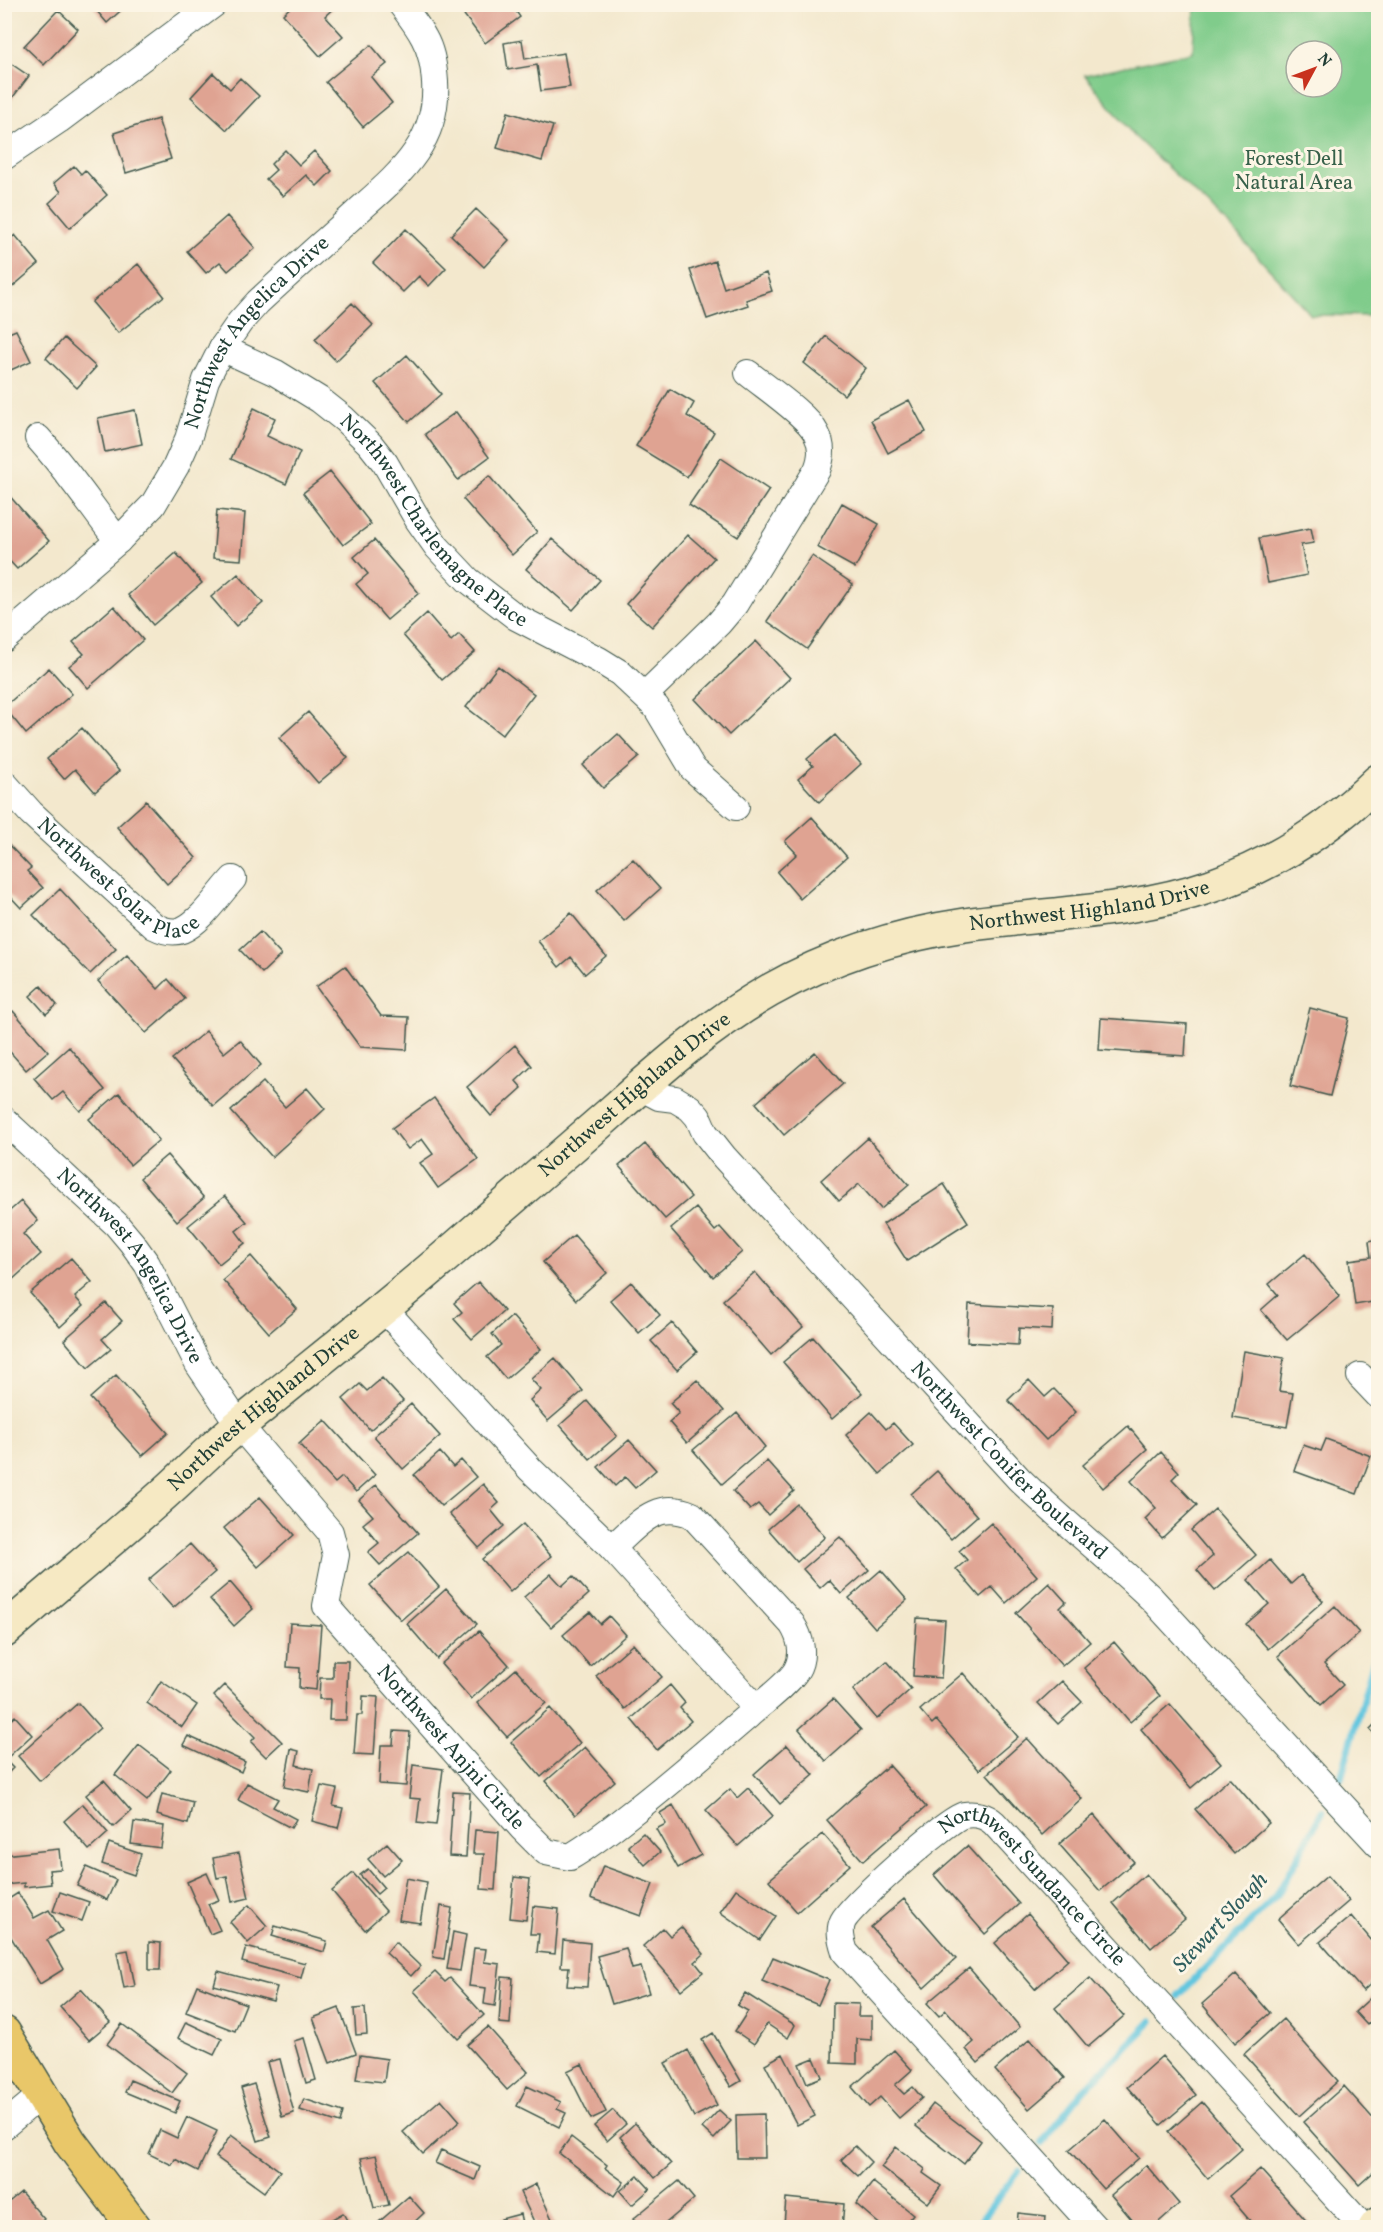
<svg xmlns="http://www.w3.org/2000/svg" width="1383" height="2232" font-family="Vollkorn,serif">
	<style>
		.green { fill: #80cc8b; stroke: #508460; stroke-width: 1.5; fill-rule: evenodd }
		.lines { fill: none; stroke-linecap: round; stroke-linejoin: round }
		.stream { stroke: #62c6df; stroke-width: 7 }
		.building { fill: #dfa392 }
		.street-casing { stroke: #3f574b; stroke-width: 28 }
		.secondary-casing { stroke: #3f574b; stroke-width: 36 }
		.primary-casing { stroke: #3f574b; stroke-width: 36 }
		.street { stroke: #fff; stroke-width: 26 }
		.secondary { stroke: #f6e9c3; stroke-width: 33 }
		.primary { stroke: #e9c769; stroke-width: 33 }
		.labels { text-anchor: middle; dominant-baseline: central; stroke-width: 6; stroke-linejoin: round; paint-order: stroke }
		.park-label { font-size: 21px; fill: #37614a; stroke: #fcf5e5 }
		.street-label { font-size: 21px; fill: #1f3d34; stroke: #fcf5e5 }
		.water-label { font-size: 22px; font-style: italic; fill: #305f5f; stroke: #fcf5e5 }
	</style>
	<rect width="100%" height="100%" fill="#fcf5e5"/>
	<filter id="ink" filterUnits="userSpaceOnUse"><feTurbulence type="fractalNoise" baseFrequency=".0167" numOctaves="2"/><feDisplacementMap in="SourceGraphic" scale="12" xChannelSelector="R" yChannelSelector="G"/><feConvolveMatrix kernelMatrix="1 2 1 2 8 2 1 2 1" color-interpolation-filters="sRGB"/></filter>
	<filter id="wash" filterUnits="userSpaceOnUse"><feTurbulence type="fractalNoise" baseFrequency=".008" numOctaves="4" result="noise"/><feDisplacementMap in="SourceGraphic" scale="24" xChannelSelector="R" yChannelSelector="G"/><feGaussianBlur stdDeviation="1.35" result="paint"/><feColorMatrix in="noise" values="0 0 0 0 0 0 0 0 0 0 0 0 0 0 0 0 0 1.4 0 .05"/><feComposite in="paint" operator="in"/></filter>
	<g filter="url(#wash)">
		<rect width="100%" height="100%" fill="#f3e8cd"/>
		<!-- green -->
		<path class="green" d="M1195 5H1378V316L1311 315 1227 223 1134 136 1085 75 1193 52ZM1296 51H1332V87H1296Z"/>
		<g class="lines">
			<!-- stream -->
			<path class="stream" d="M1341 1778 1378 1646
				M1178 1996 1277 1895 1323 1811
				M1042 2143 1081 2093 1152 2021
				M975 2228 1019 2171"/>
		</g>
		<g id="blocks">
			<!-- building -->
			<path class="building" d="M91 4H128L107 23Z
				M294 4H338L325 16 343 36 320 56 283 14Z
				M456 4H511L520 17 485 43Z
				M58 10 78 29 44 65 24 46Z
				M522 40 525 59 564 53 570 87 541 91 537 65 508 70 504 43Z
				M371 45 387 64 371 77 392 103 363 127 326 82Z
				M4 59 29 76 4 109Z
				M213 73 230 89 240 78 259 96 227 130 191 97Z
				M508 112 553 126 542 161 497 148Z
				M158 119 171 159 126 173 114 133Z
				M285 150 299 165 314 151 332 171 317 186 306 175 283 196 266 179 276 170 271 164Z
				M74 166 81 174 85 170 107 195 70 228 49 203 61 192 54 183Z
				M476 209 509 240 484 267 451 235Z
				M227 216 255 248 228 271 220 262 206 273 187 251Z
				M406 229 446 268 429 286 419 276 403 292 373 263Z
				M15 235 39 264 4 294V244Z
				M715 261 724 288 766 273 772 291 746 300 748 305 707 319 690 270Z
				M138 264 164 296 118 333 92 302Z
				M352 303 373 325 336 361 315 339Z
				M16 330 31 361 4 373V335Z
				M826 336 866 368 844 395 804 363Z
				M64 338 96 367 77 388 46 358Z
				M407 355 441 394 409 422 375 383Z
				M670 389 694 403 687 416 714 432 687 477 636 446Z
				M909 400 926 432 888 453 871 420Z
				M254 408 275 418 267 436 300 452 286 484 231 459Z
				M135 410 142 444 105 452 98 418Z
				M456 412 489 457 458 480 425 434Z
				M721 458 769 490 738 537 689 505Z
				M330 472 371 524 343 545 303 493Z
				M489 476 537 532 512 555 463 499Z
				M7 493 49 541 17 569 4 555V495Z
				M842 503 879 524 855 568 817 547Z
				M217 510 245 513 241 560 213 558Z
				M1311 528 1314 543 1301 545 1307 575 1268 583 1259 538Z
				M688 535 714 558 652 627 626 604Z
				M552 539 600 580 573 610 526 569Z
				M374 540 419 593 387 620 356 584 368 574 354 557Z
				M176 553 202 583 153 625 128 595Z
				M812 556 853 584 807 649 767 621Z
				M238 574 263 603 236 626 211 597Z
				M114 606 143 640 88 688 69 666 84 654 73 642Z
				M427 613 451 641 459 634 475 652 442 680 403 635Z
				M756 641 790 678 729 735 695 699Z
				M498 666 534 694 502 735 466 707Z
				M49 668 72 694 26 734 4 707Z
				M308 712 348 758 318 783 279 738Z
				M82 728 119 771 95 792 75 769 64 779 47 759Z
				M618 734 639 757 603 788 583 765Z
				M835 735 861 764 819 802 798 779 813 766 807 759Z
				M146 801 196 858 167 884 117 827Z
				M812 817 847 857 800 899 777 872 797 854 785 841Z
				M4 840 31 868 27 871 43 888 21 908 8 894 4 897Z
				M633 859 660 889 624 921 597 890Z
				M60 889 116 949 90 974 33 915Z
				M571 913 606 956 585 974 571 957 559 967 538 941Z
				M260 932 281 955 262 973 240 950Z
				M127 955 158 989 168 979 185 999 146 1033 98 981Z
				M345 966 381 1016 409 1017 407 1050 360 1047 316 987Z
				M41 986 57 1005 46 1014 30 996Z
				M1310 1008 1349 1018 1330 1096 1290 1086Z
				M13 1011 48 1051 26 1070 4 1045V1018Z
				M1101 1018 1187 1024 1185 1056 1099 1050Z
				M206 1031 224 1053 240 1040 261 1065 213 1106 172 1059Z
				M515 1045 532 1066 516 1081 522 1088 491 1116 467 1087Z
				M69 1047 105 1090 80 1111 63 1092 53 1100 34 1078Z
				M815 1052 843 1084 784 1135 756 1103Z
				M263 1082 285 1107 307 1088 325 1109 272 1157 231 1111Z
				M119 1093 159 1140 130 1165 89 1119Z
				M434 1098 478 1159 438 1188 420 1163 433 1154 422 1139 408 1149 392 1128Z
				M868 1138 909 1185 881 1209 859 1184 839 1201 821 1180Z
				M645 1144 691 1197 665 1219 619 1166Z
				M167 1155 204 1198 177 1221 140 1178Z
				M944 1184 968 1222 907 1261 883 1224Z
				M225 1196 247 1222 236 1231 245 1243 219 1264 188 1226Z
				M21 1201 38 1221 23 1234 41 1254 11 1281 4 1273V1216Z
				M696 1208 715 1231 720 1227 742 1252 713 1277 671 1229Z
				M574 1235 607 1273 576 1300 543 1262Z
				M1378 1239V1301L1355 1305 1349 1260 1371 1257 1369 1241Z
				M1305 1254 1340 1296 1287 1340 1261 1310 1278 1295 1269 1284Z
				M251 1256 297 1309 269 1333 223 1280Z
				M71 1258 92 1282 75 1297 83 1306 60 1327 30 1293Z
				M755 1272 803 1327 771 1355 723 1300Z
				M478 1282 504 1311 472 1339 454 1319 462 1312 454 1303Z
				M631 1282 660 1315 639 1333 610 1300Z
				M106 1303 122 1321 102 1339 111 1349 88 1368 64 1340Z
				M969 1304 1053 1309 1052 1330 1019 1328 1018 1345 967 1342Z
				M512 1316 541 1349 506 1379 487 1357 501 1345 492 1334Z
				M672 1323 697 1352 677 1370 651 1341Z
				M813 1337 862 1393 832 1419 783 1362Z
				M1244 1351 1284 1358 1279 1391 1293 1393 1287 1427 1233 1418Z
				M555 1358 583 1391 548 1421 530 1400 541 1390 531 1379Z
				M116 1375 168 1433 142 1456 90 1398Z
				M382 1378 403 1401 370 1430 343 1399 360 1384 367 1391Z
				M697 1380 724 1411 687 1443 669 1422 679 1413 670 1403Z
				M1029 1380 1045 1397 1054 1389 1076 1412 1046 1440 1008 1400Z
				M587 1401 617 1436 590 1459 560 1425Z
				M411 1404 440 1436 403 1469 374 1436Z
				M871 1412 886 1429 893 1423 913 1445 880 1474 846 1435Z
				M737 1413 765 1447 722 1484 693 1450Z
				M325 1420 375 1475 356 1492 342 1477 335 1483 299 1444Z
				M1128 1426 1147 1449 1103 1488 1083 1465Z
				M1326 1439 1371 1456 1357 1494 1294 1471 1303 1445 1321 1451Z
				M629 1440 656 1470 635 1488 625 1477 615 1486 598 1467Z
				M440 1452 453 1467 461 1460 476 1477 441 1506 414 1475Z
				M1161 1452 1179 1472 1172 1479 1197 1505 1162 1538 1145 1519 1156 1508 1131 1481Z
				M767 1461 794 1491 768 1515 758 1504 750 1510 733 1491Z
				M937 1471 977 1516 951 1539 911 1494Z
				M483 1484 499 1503 491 1510 504 1526 479 1548 449 1514Z
				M376 1485 418 1533 380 1565 368 1552 379 1543 363 1524 373 1516 359 1500Z
				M260 1497 294 1535 258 1567 224 1528Z
				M797 1504 825 1537 797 1562 768 1529Z
				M1215 1509 1256 1555 1215 1591 1197 1570 1213 1556 1191 1530Z
				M991 1523 1037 1576 1006 1603 992 1587 980 1597 956 1569 967 1560 959 1551Z
				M523 1524 551 1556 510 1592 482 1559Z
				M840 1537 869 1570 841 1594 829 1580 820 1588 803 1569Z
				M190 1544 215 1572 173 1608 148 1580Z
				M409 1552 439 1587 401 1620 370 1585Z
				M1270 1560 1291 1584 1301 1575 1323 1601 1268 1649 1246 1624 1269 1604 1248 1580Z
				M881 1570 907 1600 875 1628 849 1598Z
				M551 1574 562 1586 573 1576 589 1594 551 1627 524 1597Z
				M230 1582 253 1609 234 1626 210 1599Z
				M1049 1583 1066 1602 1060 1608 1090 1642 1062 1666 1016 1613Z
				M446 1589 477 1624 437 1659 407 1624Z
				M1335 1606 1359 1633 1324 1664 1343 1685 1321 1705 1278 1656Z
				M590 1612 600 1624 609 1616 626 1635 590 1666 563 1635Z
				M917 1618 945 1620 941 1678 913 1676Z
				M290 1623 321 1625 316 1690 299 1688 300 1668 287 1667Z
				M479 1631 509 1665 471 1699 441 1664Z
				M1114 1642 1160 1696 1130 1722 1084 1668Z
				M633 1644 662 1677 625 1709 596 1676Z
				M333 1661H348L346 1720H329L330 1699H319L320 1678H333Z
				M887 1661 911 1689 877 1719 853 1690Z
				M516 1669 546 1703 507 1737 477 1703Z
				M963 1673 1018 1737 979 1770 936 1720 932 1724 920 1710Z
				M161 1681 197 1705 182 1727 147 1703Z
				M1062 1681 1082 1702 1058 1724 1038 1703Z
				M225 1685 282 1742 266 1757 251 1742 255 1737 214 1696Z
				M670 1685 685 1703 680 1708 691 1721 657 1750 631 1719Z
				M363 1696 378 1697 374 1755 354 1754 357 1715H362Z
				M833 1699 861 1730 826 1761 799 1729Z
				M78 1703 100 1728 40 1781 18 1756Z
				M1170 1704 1221 1763 1191 1788 1141 1729Z
				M550 1708 580 1743 541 1777 511 1742Z
				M15 1716 32 1735 5 1760 13 1768 6 1775 4 1774V1726Z
				M1378 1721V1738L1370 1729Z
				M394 1731 410 1732 406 1786 379 1784 381 1745H393Z
				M188 1736 245 1762 241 1772 183 1745Z
				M1027 1738 1082 1799 1042 1835 987 1774Z
				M139 1745 171 1770 147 1801 115 1775Z
				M787 1745 814 1775 780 1804 754 1774Z
				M585 1747 615 1781 575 1815 546 1781Z
				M291 1749 299 1751 296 1765 313 1769 309 1792 284 1787Z
				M413 1765 443 1769 436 1825 417 1823 420 1799 409 1798Z
				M889 1765 926 1807 863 1861 827 1820Z
				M1230 1778 1269 1823 1234 1854 1195 1809Z
				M104 1780 131 1811 113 1827 86 1795Z
				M247 1783 278 1799 273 1807 296 1819 291 1828 238 1800Z
				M321 1786 337 1789 333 1806 343 1808 338 1828 312 1821Z
				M748 1788 773 1816 738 1846 706 1810 730 1789 737 1798Z
				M453 1792 470 1793 466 1857 449 1856Z
				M162 1794 193 1802 188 1824 157 1815Z
				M83 1804 108 1833 89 1850 64 1821Z
				M673 1805 701 1855 678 1868 656 1829 666 1824 660 1813Z
				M1094 1815 1134 1862 1100 1891 1059 1844Z
				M134 1822 164 1826 161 1848 131 1844Z
				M475 1830 499 1832 495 1890 481 1889 484 1854H473Z
				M643 1833 660 1852 645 1865 628 1846Z
				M823 1834 850 1865 797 1912 769 1880Z
				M109 1843 141 1854 134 1875 102 1864Z
				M387 1843 402 1860 383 1876 368 1859Z
				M967 1846 1019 1904 985 1934 934 1875Z
				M59 1849 61 1869 49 1870 51 1884 24 1887V1883L4 1885V1855Z
				M239 1853 249 1898 232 1902 227 1876 217 1878 213 1858Z
				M603 1866 653 1884 641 1916 591 1898Z
				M86 1867 116 1880 107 1900 77 1886Z
				M368 1869 384 1888 377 1894 360 1875Z
				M207 1873 219 1900 208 1904 220 1930 210 1934 187 1882Z
				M353 1873 386 1911 365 1930 332 1891Z
				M1146 1874 1185 1919 1151 1948 1113 1903Z
				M1327 1876 1349 1901 1299 1944 1278 1919Z
				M514 1877 530 1879 526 1920 510 1918Z
				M406 1878 427 1882 420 1923 399 1920Z
				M736 1889 776 1916 760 1940 720 1912Z
				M60 1892 89 1902 82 1921 53 1911Z
				M18 1893 34 1918 49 1910 62 1931 47 1940 64 1969 40 1984 4 1926V1902Z
				M904 1899 956 1959 924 1988 871 1927Z
				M249 1905 267 1926 248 1943 230 1922Z
				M441 1906 452 1908 444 1959 433 1957Z
				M533 1906 559 1909 555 1954 537 1952 539 1934H530Z
				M1028 1914 1068 1960 1035 1989 995 1943Z
				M1351 1916 1378 1948V1977L1363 1991 1320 1942Z
				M275 1926 327 1941 324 1952 272 1936Z
				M681 1927 704 1954 695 1962 703 1972 681 1990 643 1946 663 1928 670 1936Z
				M453 1932 466 1935 460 1971 447 1969Z
				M563 1940 590 1943 587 1987 567 1986 569 1967H561Z
				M149 1942 161 1943 160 1970H149Z
				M395 1942 420 1966 411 1976 386 1953Z
				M246 1947 305 1963 301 1978 242 1962Z
				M474 1948 486 1949 484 1962 500 1964 495 2006 484 2004 486 1988 469 1986Z
				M626 1948 632 1969 641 1967 649 1993 612 2004 597 1956Z
				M128 1950 135 1986 124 1988 117 1952Z
				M773 1957 829 1980 818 2005 762 1981Z
				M969 1968 1020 2027 978 2063 966 2049 974 2042 946 2010 939 2016 927 2003Z
				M218 1971 277 1987 273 2001 214 1985Z
				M435 1972 445 1982 450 1978 484 2015 458 2039 414 1991Z
				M1236 1974 1270 2013 1235 2043 1202 2004Z
				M502 1977 513 1978 510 2024 499 2023Z
				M1090 1978 1124 2016 1088 2047 1055 2008Z
				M197 1985 246 2004 235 2031 186 2012Z
				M81 1989 110 2022 89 2040 60 2007Z
				M1378 1991V2014L1367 2025 1355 2012Z
				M745 1993 795 2025 788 2038 767 2024 754 2044 735 2031 748 2011 737 2005Z
				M833 2003 859 2004 858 2016H872V2040L857 2039V2064L832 2063Z
				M339 2008 356 2053 330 2063 313 2018Z
				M365 2008 367 2034 356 2035 354 2009Z
				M1283 2019 1338 2081 1299 2116 1244 2054Z
				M186 2022 222 2039 214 2055 178 2038Z
				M122 2024 187 2073 172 2093 107 2044Z
				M488 2027 528 2072 507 2090 467 2045Z
				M713 2033 741 2081 731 2087 702 2040Z
				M304 2038 316 2080 306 2083 294 2041Z
				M1030 2039 1065 2078 1029 2109 995 2070Z
				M688 2050 717 2105 694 2117 665 2063Z
				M894 2050 912 2070 895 2085 904 2094 913 2087 922 2098 899 2118 880 2097 869 2107 852 2087Z
				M783 2054 815 2116 797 2125 765 2064Z
				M360 2055 387 2059 384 2082 356 2079Z
				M1162 2056 1196 2095 1161 2125 1127 2087Z
				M814 2058 822 2077 807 2083 799 2064Z
				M280 2059 294 2113 282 2117 267 2062Z
				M582 2064 606 2112 591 2119 567 2071Z
				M130 2080 180 2101 175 2113 125 2092Z
				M254 2084 271 2137 258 2141 241 2088Z
				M527 2086 561 2102 557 2109 566 2113 559 2127 517 2106Z
				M1344 2086 1378 2124V2168L1359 2185 1303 2122Z
				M304 2099 343 2112 340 2123 300 2110Z
				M441 2099 460 2121 423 2154 403 2132Z
				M1202 2102 1242 2149 1208 2179 1168 2132Z
				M933 2104 981 2141 964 2164 916 2126Z
				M613 2110 626 2124 607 2141 594 2126Z
				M719 2110 731 2121 714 2139 702 2128Z
				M764 2114 765 2158H737L736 2115Z
				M187 2117 217 2131 198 2171 175 2159 172 2165 149 2154 160 2130 177 2138Z
				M1105 2119 1139 2158 1103 2189 1069 2150Z
				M635 2123 671 2164 655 2178 620 2137Z
				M231 2135 280 2171 264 2192 216 2157Z
				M571 2137 607 2165 605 2168 624 2182 614 2196 559 2153Z
				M855 2146 871 2162 858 2176 841 2160Z
				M896 2147 925 2169 923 2173 941 2186 928 2203 881 2167Z
				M441 2150 480 2167 475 2180 435 2163Z
				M376 2155 389 2205 374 2208 361 2158Z
				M1146 2165 1179 2204 1152 2228H1139L1111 2195Z
				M1260 2169 1311 2226 1309 2228H1256L1229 2196Z
				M638 2176 650 2189 632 2205 620 2191Z
				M679 2181 694 2199 660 2228H640L633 2219Z
				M873 2182 913 2214 902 2228H884L856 2204Z
				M536 2184 556 2228H537L520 2192Z
				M21 2192 44 2219 35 2228H4V2206Z
				M409 2196 424 2213 408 2228H372Z
				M786 2198 844 2204 842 2228H792L784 2225Z
				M343 2213 351 2228H316Z
				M1018 2213 1046 2216 1045 2228H1017Z
				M520 2214 523 2228H503L501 2219Z"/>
		</g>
	</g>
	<g filter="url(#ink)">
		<use href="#blocks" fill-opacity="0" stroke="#3f574b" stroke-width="1.5"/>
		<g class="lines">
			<!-- street casing -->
			<g class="street-casing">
				<g id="street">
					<path d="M4 157 59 120 214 4"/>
					<path id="s1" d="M222 348 276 373 320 400 344 419 370 444 385 463 418 520 437 547 468 580 516 617 599 660 620 673 656 707 693 769 736 807"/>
					<path d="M38 438C67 470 91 506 118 541"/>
					<path id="s2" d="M4 639 118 541 153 505 176 466 188 439 206 380 222 348 240 322 258 302C290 272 323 243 356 213 397 176 439 144 435 82 434 67 432 52 424 38 418 26 409 15 401 4"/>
					<path d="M645 695 719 623 735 604 817 470C822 457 823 446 816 433 807 415 765 387 748 373"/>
					<path id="s3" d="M4 783 31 813 154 926C162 930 172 934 182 930 202 921 218 895 233 879"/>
					<path id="s4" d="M640 1087 659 1097 675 1099 690 1108 698 1117 705 1133 724 1157 1019 1479C1061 1520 1108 1557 1151 1598L1378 1844"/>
					<path id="s5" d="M4 1120 116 1224 132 1243 147 1264 198 1364 239 1425 330 1532 336 1555 326 1606 521 1827 546 1852 570 1857C591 1845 610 1830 629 1815 671 1783 709 1749 749 1715 761 1704 788 1684 796 1671 805 1656 801 1638 792 1624L692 1515C655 1499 638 1525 612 1548"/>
					<path d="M383 1308 531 1470 612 1548 756 1708"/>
					<path d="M1360 1376 1378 1395"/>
					<path d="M4 2126 41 2095"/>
					<path id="s6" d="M1095 2228 845 1952C842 1942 838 1931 843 1921 851 1905 948 1818 964 1815 975 1813 986 1816 994 1823L1364 2228"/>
				</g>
			</g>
			<!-- secondary casing -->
			<g class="secondary-casing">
				<g id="secondary">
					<path id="s7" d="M4 1631C55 1587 106 1545 156 1501 185 1476 212 1447 242 1423 313 1365 385 1309 454 1249 504 1205 555 1162 605 1118 657 1072 708 1026 769 991 829 957 897 935 965 925 1047 913 1132 913 1211 886 1274 864 1331 827 1378 781"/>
					<path d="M1375 2228 1378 2224"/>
				</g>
			</g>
			<!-- primary casing -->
			<g class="primary-casing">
				<path id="primary" d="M4 2033 70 2142 135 2228"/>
			</g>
			<!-- street -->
			<use href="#street" class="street"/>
			<!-- secondary -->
			<use href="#secondary" class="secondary"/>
			<!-- primary -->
			<use href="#primary" class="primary"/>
		</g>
	</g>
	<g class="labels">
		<!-- park labels -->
		<g class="park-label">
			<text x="1294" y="159">Forest Dell<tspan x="1294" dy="24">Natural Area</tspan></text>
		</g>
		<!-- street labels -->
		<g class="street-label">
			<text stroke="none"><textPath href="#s2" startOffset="405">Northwest Angelica Drive</textPath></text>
			<text stroke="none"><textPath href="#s1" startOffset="279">Northwest Charlemagne Place</textPath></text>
			<text stroke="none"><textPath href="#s3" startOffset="154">Northwest Solar Place</textPath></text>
			<text stroke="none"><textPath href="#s7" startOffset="1332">Northwest Highland Drive</textPath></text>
			<text stroke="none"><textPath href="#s7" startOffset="828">Northwest Highland Drive</textPath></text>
			<text stroke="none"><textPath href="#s5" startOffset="195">Northwest Angelica Drive</textPath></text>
			<text stroke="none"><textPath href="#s7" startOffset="342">Northwest Highland Drive</textPath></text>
			<text stroke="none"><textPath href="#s4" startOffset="532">Northwest Conifer Boulevard</textPath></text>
			<text stroke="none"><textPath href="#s5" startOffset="794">Northwest Anjni Circle</textPath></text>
			<text stroke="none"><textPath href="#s6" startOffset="663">Northwest Sundance Circle</textPath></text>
		</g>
		<!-- water labels -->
		<g class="water-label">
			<text transform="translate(1221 1923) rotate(-47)">Stewart Slough</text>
		</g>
	</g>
	<!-- margin -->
	<rect width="1383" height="2232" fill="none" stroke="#fcf5e5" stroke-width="24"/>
	<!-- north arrow -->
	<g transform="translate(1314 69) rotate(49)"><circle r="28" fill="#fcf5e5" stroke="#a4ab9e" stroke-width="1.5"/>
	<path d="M0-4.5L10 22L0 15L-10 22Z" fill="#c8321e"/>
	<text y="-9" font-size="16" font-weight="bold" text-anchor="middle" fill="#1f3d34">N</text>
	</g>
</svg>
